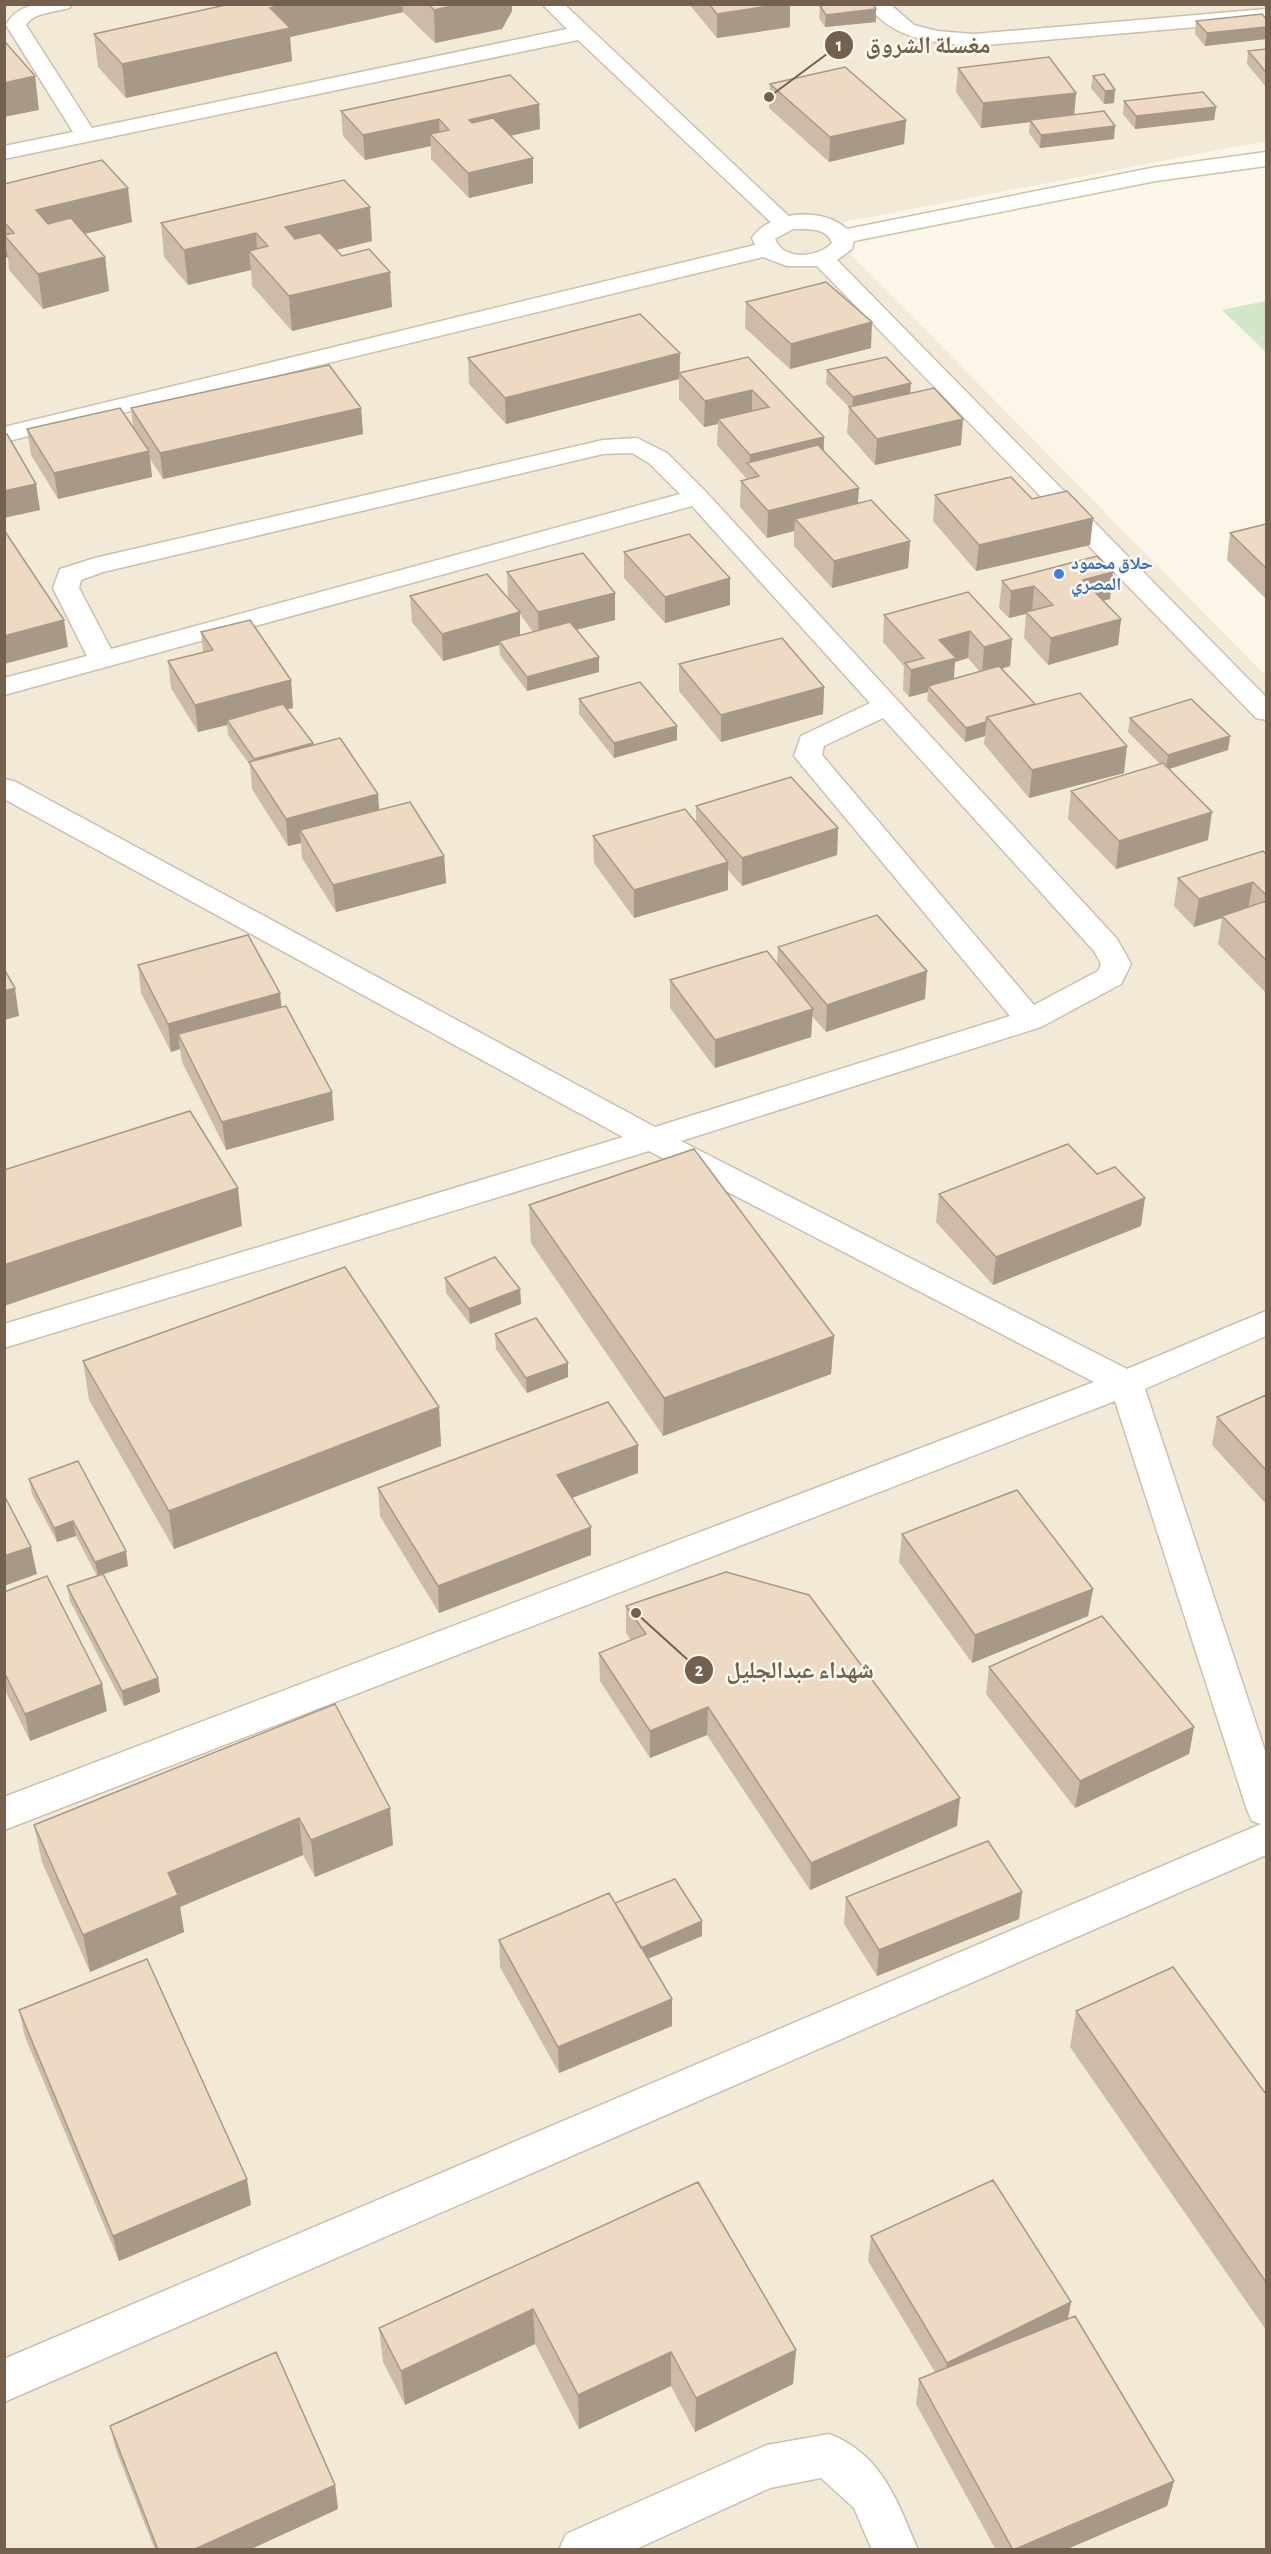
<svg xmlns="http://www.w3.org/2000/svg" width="1271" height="2554" font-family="'Alegreya Sans','Noto Naskh Arabic',sans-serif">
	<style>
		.residential { fill: #f2e9d7 }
		.green { fill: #d1e7c8 }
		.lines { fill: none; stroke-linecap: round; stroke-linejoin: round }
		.street-casing { stroke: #ccbfaf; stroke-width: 3 }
		.secondary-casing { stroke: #cec0ad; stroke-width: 3 }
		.street { fill: #fff; fill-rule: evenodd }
		.secondary { fill: #fff; fill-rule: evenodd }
		.wall { fill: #cdbba7; fill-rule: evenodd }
		.shaded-wall { fill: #a79888 }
		.building { fill: #eed9c2; stroke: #a79888; stroke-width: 1.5 }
		.shop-dot { fill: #3f7fe0; stroke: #fdf9ef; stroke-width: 2 }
		.labels { text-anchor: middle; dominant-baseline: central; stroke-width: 5; stroke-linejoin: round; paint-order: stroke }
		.far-shop-label { font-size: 18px; font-weight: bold; fill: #366cbe; stroke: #fdf9ef; text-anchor: start }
		.leader { fill: none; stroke: #73604e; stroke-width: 2 }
		.callout-dot { fill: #73604e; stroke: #fdf9ef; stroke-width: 2 }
		.mark-label { font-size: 18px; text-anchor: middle; font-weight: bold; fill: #fff }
		.callout-label { font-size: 24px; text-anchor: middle; font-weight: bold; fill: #73604e; stroke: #fdf9ef; stroke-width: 5; stroke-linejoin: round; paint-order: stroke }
	</style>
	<rect width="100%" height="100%" fill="#fbf6e8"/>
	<!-- residential -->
	<path class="residential" d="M5 5H1266V141L823 226 1266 676V2549L5 2550Z"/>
	<!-- green -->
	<path class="green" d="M1266 301V352L1222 310Z"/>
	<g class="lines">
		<!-- street casing -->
		<g class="street-casing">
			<path id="street" d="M72 4 69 8C56 12 34 12 26 25L92 128 567 29 542 4H564L797 224 794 229H778L578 40 4 159V146L73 132 6 25C19 0 47 4 72 4Z
				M867 4H890L914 25 937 31 974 34 1266 9V21L974 46C935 43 892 40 867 4Z
				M637 438 667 453 706 492 1117 939 1131 964 1121 984 1041 1027 681 1141 1127 1369 1266 1311V1336L1145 1389 1266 1754V1855L4 2402V2359L1261 1824 1252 1821 1247 1810 1115 1401 4 1830V1797L1094 1382 649 1151 4 1348V1324L623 1137 4 799V779L14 781 655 1127 1010 1016 794 756 801 736 870 703 692 506 4 695V678L87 656 53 588 60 569 95 558 603 440ZM632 453 649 463 680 494 111 649 79 588 81 580 103 572 603 454ZM883 718 1094 951 1101 964 1098 971 1034 1005 822 755 824 746Z
				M829 2434C882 2454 897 2501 918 2550H872L854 2508 821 2478 770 2488 634 2550H559L566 2534 751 2452 767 2445Z"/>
		</g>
		<!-- secondary casing -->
		<g class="secondary-casing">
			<path id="secondary" d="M1266 152V166L1156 181 854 241 852 249 837 260 1266 697V720L1256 718 817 266H787L763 257 4 442V427L755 245 752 238C770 211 822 206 847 229L1156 167ZM793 229C807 229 827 227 832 243 818 258 783 261 775 239Z"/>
		</g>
		<!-- street -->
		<use href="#street" class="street"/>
		<!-- secondary -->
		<use href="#secondary" class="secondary"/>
	</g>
	<!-- wall -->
	<path class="wall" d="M230 4H512V11L502 29 435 43 403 12 290 37 292 61 126 98 98 67 94 34Z
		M689 4H790V27L717 38Z
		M820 6 876 9V22L825 27 819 18Z
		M1266 19V39L1205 46 1195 34 1196 21Z
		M1266 49V87L1247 64 1248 51Z
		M958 68 1076 93 1074 115 1114 139 1040 148 1029 133 1030 122 981 128 956 92Z
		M1093 76 1114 103 1104 104 1091 88Z
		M770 84 906 120 904 144 829 162 769 108Z
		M1124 101 1216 107 1214 120 1135 129 1123 114Z
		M539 104 540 129 510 136 533 183 469 198 431 159V146L365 160 343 136 341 111Z
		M4 184 132 222 84 234 105 257 109 291 43 309 9 270 8 257 4 258Z
		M161 223 372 241 336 250 392 307 292 331 252 286 251 270 188 285 164 257Z
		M746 302 871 348 790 369 745 328Z
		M680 353V373L748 357 824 437V451L858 504 910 541 908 568 832 588 794 546V531L767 538 740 507 741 481 746 480V478L717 445 718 424 704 427 679 399V379L506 424 469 384 468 358Z
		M827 370 910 394 961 445 875 465 847 433 849 407 826 384Z
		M131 408H361L363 434 163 479 150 459 152 477 58 499 31 455 27 429 133 427Z
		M935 495 1032 499 1093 518 1090 545 976 571 933 521Z
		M1266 524V599L1227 560 1230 533Z
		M624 552 730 605 665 623 624 578Z
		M1097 556 1110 599 1103 600 1121 619 1118 645 1048 665 1024 638 1026 614 1009 618 999 608 1002 581Z
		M507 572 615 593V620L576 630 599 672 527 691 500 655 499 645 443 661 412 622 410 596 508 599ZM520 614 533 632 520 635Z
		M884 615 1012 639 1010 666 1002 669 1035 704 1124 773 1029 798 984 744 985 736 965 742 927 700 928 692 909 697 903 690 904 666 883 642ZM968 658 980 672 954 679 955 662Z
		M201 632 291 680 293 708 287 709 313 745 379 810 444 856 446 883 336 912 302 858 301 843 288 846 252 789 250 765 228 735 227 725 198 732 171 688 168 661 203 652Z
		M679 664 824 687 823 714 721 742 679 691Z
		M579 699 677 726V740L614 758 579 714Z
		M1130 718 1230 736 1228 750 1169 769 1208 840 1116 869 1068 819 1071 791 1160 764 1128 732Z
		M696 806 838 828 837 855 742 886 728 870V890L634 918 594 863 593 836 696 822Z
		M1266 854V993L1218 944 1222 918 1194 927 1174 906 1178 878Z
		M778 947 925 999 826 1032 812 1016 811 1037 715 1068 670 1008V980L777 965Z
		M138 965 334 1120 226 1150 182 1062 180 1049 171 1052 141 993Z
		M939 1194 1141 1226 993 1285 936 1222Z
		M529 1205 834 1336 831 1374 663 1436 531 1243Z
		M445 1278 520 1289 521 1304 470 1324 446 1293Z
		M495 1334 568 1377 527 1393 496 1349Z
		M83 1361 439 1407 441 1446 174 1549 89 1400Z
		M1266 1395V1504L1212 1445 1217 1417Z
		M638 1473 572 1498 591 1555 439 1613 380 1516 378 1488Z
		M29 1479 128 1566 103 1574 158 1678 160 1692 124 1706 70 1601 67 1586 97 1576 76 1536 57 1542 32 1494Z
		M902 1534 1093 1589 1088 1616 972 1663 899 1562Z
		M4 1592 107 1711 30 1741 4 1688Z
		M626 1606 957 1826 810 1890 707 1735 650 1758 600 1681 599 1653 631 1640 626 1633Z
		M989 1667 1194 1727 1189 1754 1075 1808 986 1694Z
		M335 1704 393 1845 315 1877 303 1855 180 1907 184 1932 90 1972 42 1862 34 1825Z
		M1022 1892 1019 1919 877 1976 844 1924 846 1897Z
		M615 1903 702 1936 648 1959 672 1999V2026L559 2073 500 1967 499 1940Z
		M19 2010 251 2205 119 2261 25 2037Z
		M1076 2011 1266 2094V2330L1070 2047Z
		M698 2182 796 2350 793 2384 695 2432 671 2386 579 2429 535 2344 405 2405 383 2362 379 2328Z
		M871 2236 1071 2302 1068 2318 1174 2481 1167 2506 1065 2550H996L916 2404 919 2379 935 2372 868 2261Z
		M110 2426 335 2485 338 2509 249 2550H155L116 2450Z"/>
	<!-- shaded-wall -->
	<path class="shaded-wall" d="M286 4H402L403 12 290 37 292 61 126 98 122 64 270 8Z
		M460 4H512V11L502 29 435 43 434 10Z
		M783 4H790V27L717 38V14Z
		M876 9V22L825 27 826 15Z
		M1266 27V39L1205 46 1207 33Z
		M35 76 39 110 4 117V83Z
		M1115 90 1114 103 1104 104 1105 91Z
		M1076 93 1074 117 1030 120V122L981 128 983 103Z
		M539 104 540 129 470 145 469 120Z
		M1216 107 1214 120 1135 129 1136 116Z
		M439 119 440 144 430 134 431 146 365 160 363 135Z
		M906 120 904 144 829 162 830 137Z
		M1115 126 1114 139 1040 148 1041 135Z
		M533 158V183L469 198 468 173Z
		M128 188 132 222 41 245 36 210Z
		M370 207 372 241 287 262 285 227Z
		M4 222H5L7 239 4 235Z
		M256 233 258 262 249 251 251 270 188 285 184 250Z
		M4 237 8 257 4 258Z
		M105 257 109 291 43 309 38 274Z
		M390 272 392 307 292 331 289 296Z
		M872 322 871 348 790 369 791 344Z
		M680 353 679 379 506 424 505 398Z
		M911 383 910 396 852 411 853 397Z
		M752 390V416L718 419V424L704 427 705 401Z
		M361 408 363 434 163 479 160 453Z
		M963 419 961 445 875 465 877 439Z
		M824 437 823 463 759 476 750 466V455Z
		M149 451 152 477 58 499 54 473Z
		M36 484 40 510 4 518V491Z
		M859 488 857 515 795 519 794 531 767 538 768 511Z
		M1093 518 1090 545 976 571 979 545Z
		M910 541 908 568 832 588 834 561Z
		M1113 572 1110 599 1080 607 1083 580Z
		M730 578V605L665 623V597Z
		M1034 586 1032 612H1026V614L1009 618 1011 591Z
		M615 593V620L539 639 538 612Z
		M520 612V639L499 641V645L443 661 442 634Z
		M1121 619 1118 645 1048 665 1051 638Z
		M64 620 68 647 4 664V636Z
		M970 631 968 658 955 662 953 685 928 686V692L909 697 911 670 937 663 939 640Z
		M1012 639 1010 666 982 674 984 647Z
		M599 657V672L527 691V677Z
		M291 680 293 708 229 724 227 720V725L198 732 195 705Z
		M824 687 823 714 721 742V715Z
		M986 722 985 736 965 742 966 728Z
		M677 726V740L614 758V743Z
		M1230 736 1228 750 1166 770 1168 755Z
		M313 743 314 757 256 772 254 759Z
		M1127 746 1124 773 1029 798 1032 770Z
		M378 794 380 821 300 830 301 843 288 846 286 819Z
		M1212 812 1208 840 1116 869 1119 841Z
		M838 828 837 855 742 886V858Z
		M444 856 446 883 336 912 333 885Z
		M728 862V890L634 918V890Z
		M1253 882 1248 909 1222 916V918L1194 927 1199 899Z
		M927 971 925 999 826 1032 827 1005Z
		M15 988 19 1016 4 1020V991Z
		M280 993 283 1021 178 1034 180 1049 171 1052 168 1024Z
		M813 1009 811 1037 715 1068V1040Z
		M332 1092 334 1120 226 1150 222 1122Z
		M238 1188 242 1226 4 1306V1265Z
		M1145 1198 1141 1226 993 1285 996 1257Z
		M520 1289 521 1304 470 1324 469 1309Z
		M834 1336 831 1374 663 1436 664 1398Z
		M568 1363V1377L527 1393 526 1378Z
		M439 1407 441 1446 174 1549 169 1511Z
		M638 1445V1473L558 1503 557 1475Z
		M73 1521 76 1536 57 1542 54 1528Z
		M591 1527V1555L439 1613 438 1586Z
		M31 1547 37 1574 4 1586V1556Z
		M126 1551 128 1566 98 1576 95 1562Z
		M1093 1589 1088 1616 972 1663 975 1635Z
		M158 1678 160 1692 124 1706 122 1691Z
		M102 1684 107 1711 30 1741 25 1714Z
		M708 1707 707 1735 650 1758V1731Z
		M1194 1727 1189 1754 1075 1808 1080 1781Z
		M960 1798 957 1826 810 1890 811 1863Z
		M390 1808 393 1845 315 1877 311 1840Z
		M299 1818 303 1855 180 1907 184 1932 90 1972 83 1935 168 1873Z
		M1022 1892 1019 1919 877 1976 879 1950Z
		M702 1921V1936L635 1964V1950Z
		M672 1999V2026L559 2073 558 2047Z
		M247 2179 251 2205 119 2261 113 2236Z
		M1071 2302 1066 2328 944 2387 947 2363Z
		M533 2309 535 2344 405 2405 401 2371Z
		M796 2350 793 2384 695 2432 696 2398Z
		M671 2352V2386L579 2429 578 2395Z
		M1174 2481 1167 2506 1065 2550H1014Z
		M335 2485 338 2509 249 2550H193Z"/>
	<!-- building -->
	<path class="building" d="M230 4H286L270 8 290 28 122 64 94 34Z
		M428 4H460L434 10Z
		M709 4H783L717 14Z
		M831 4H873L876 9 826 15 820 6Z
		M1262 14 1266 19V27L1207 33 1196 21Z
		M6 43 35 76 4 83V44Z
		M1266 49V72L1248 51Z
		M1049 57 1076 93 983 103 958 68Z
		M845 67 906 120 830 137 770 84Z
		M1104 74 1115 90 1105 91 1093 76Z
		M510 75 539 104 469 120 472 123 493 118 533 158 468 173 430 134 449 130 439 119 363 135 341 111Z
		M1203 92 1216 107 1136 116 1124 101Z
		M1104 111 1115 126 1041 135 1030 120Z
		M102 160 128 188 36 210 48 224 71 218 105 257 38 274 4 235 14 233 4 222V184Z
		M344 180 370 207 285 227 295 239 320 233 342 256 369 249 390 272 289 296 249 251 268 246 256 233 184 250 161 223Z
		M826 282 872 322 791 344 746 302Z
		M640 314 680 353 505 398 468 358Z
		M748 357 824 437 750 455 718 419 769 407 752 390 705 401 679 373Z
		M886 357 911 383 853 397 827 370Z
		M329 365 361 408 160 453 131 408Z
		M934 388 963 419 877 439 849 407Z
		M120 408 149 451 54 473 27 429Z
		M4 434H7L36 484 4 491Z
		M818 445 859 488 768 511 741 481 759 476 747 463Z
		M1011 477 1032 499 1067 491 1093 518 979 545 935 495Z
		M871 500 910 541 834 561 795 519Z
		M1266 524V568L1230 533Z
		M4 530 64 620 4 636Z
		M689 534 730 578 665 597 624 552Z
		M583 553 615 593 538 612 507 572Z
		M1097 556 1113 572 1083 580 1121 619 1051 638 1026 612 1053 605 1034 586 1011 591 1002 581Z
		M487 574 520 612 442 634 410 596Z
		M968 592 1012 639 984 647 970 631 939 640 956 658 911 670 905 663 924 658 884 615Z
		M250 620 291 680 195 705 168 661 213 650 201 632Z
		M570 622 599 657 527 677 499 641Z
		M782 638 824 687 721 715 679 664Z
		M999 666 1035 704 987 717 986 722 966 728 928 686Z
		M640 682 677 726 614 743 579 699Z
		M1080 693 1127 746 1032 770 987 717Z
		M1191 699 1230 736 1168 755 1130 718Z
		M283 704 313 743 254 759 227 720Z
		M340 738 378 794 286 819 249 762Z
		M1163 763 1212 812 1119 841 1071 791Z
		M791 777 838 828 742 858 696 806Z
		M410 802 444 856 333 885 300 830Z
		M685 809 728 862 634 890 593 836Z
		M1263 851 1266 854V895L1253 882 1199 899 1178 878Z
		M1266 901V960L1222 916Z
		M877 915 927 971 827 1005 778 947Z
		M248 935 280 993 168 1024 138 965Z
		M767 951 813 1009 715 1040 670 980Z
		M4 969 15 988 4 991Z
		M286 1006 332 1092 222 1122 178 1034Z
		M190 1111 238 1188 4 1265V1170Z
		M1068 1144 1097 1174 1115 1167 1145 1198 996 1257 939 1194Z
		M694 1149 834 1336 664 1398 529 1205Z
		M495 1257 520 1289 469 1309 445 1278Z
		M345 1267 439 1407 169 1511 83 1361Z
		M536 1318 568 1363 526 1378 495 1334Z
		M1266 1395V1470L1217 1417Z
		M608 1402 638 1445 557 1475 591 1527 438 1586 378 1488Z
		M78 1461 126 1551 95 1562 73 1521 54 1528 29 1479Z
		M1017 1490 1093 1589 975 1635 902 1534Z
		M4 1495 31 1547 4 1556Z
		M726 1572 809 1595 960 1798 811 1863 708 1707 650 1731 599 1653 646 1634 626 1606Z
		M103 1574 158 1678 122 1691 67 1586Z
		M47 1576 102 1684 25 1714 4 1672V1592Z
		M1102 1616 1194 1727 1080 1781 989 1667Z
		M335 1704 390 1808 311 1840 299 1818 168 1873 178 1895 83 1935 34 1825Z
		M988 1841 1022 1892 879 1950 846 1897Z
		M675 1879 702 1921 641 1948 615 1903Z
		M609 1893 672 1999 558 2047 499 1940Z
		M147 1959 247 2179 113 2236 19 2010Z
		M1173 1967 1266 2094V2282L1076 2011Z
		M993 2180 1071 2302 947 2363 871 2236Z
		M698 2182 796 2350 696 2398 671 2352 578 2395 533 2309 401 2371 379 2328Z
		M1075 2316 1174 2481 1013 2550 919 2379Z
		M276 2352 335 2485 193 2550H158L110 2426Z"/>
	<!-- markers -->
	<circle class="shop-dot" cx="1059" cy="574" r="6"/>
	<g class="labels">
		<!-- far-shop labels -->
		<g class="far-shop-label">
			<text x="1071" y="564">حلاق محمود<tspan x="1071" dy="21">المصري</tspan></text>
		</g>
	</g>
	<!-- callouts -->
	<path class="leader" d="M769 97L839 45M636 1613L699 1670"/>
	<g class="callout-dot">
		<circle cx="769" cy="97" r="6"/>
		<circle cx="636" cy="1613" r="6"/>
		<circle cx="839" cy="45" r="15"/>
		<circle cx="699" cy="1670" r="15"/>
	</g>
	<g class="mark-label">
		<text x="839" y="51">1</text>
		<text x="699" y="1676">2</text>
	</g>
	<g class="callout-label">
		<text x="928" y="53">مغسلة الشروق</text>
		<text x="800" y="1678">شهداء عبدالجليل</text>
	</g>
	<!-- border -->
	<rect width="1271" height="2554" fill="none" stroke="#73604e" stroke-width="12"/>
</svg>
